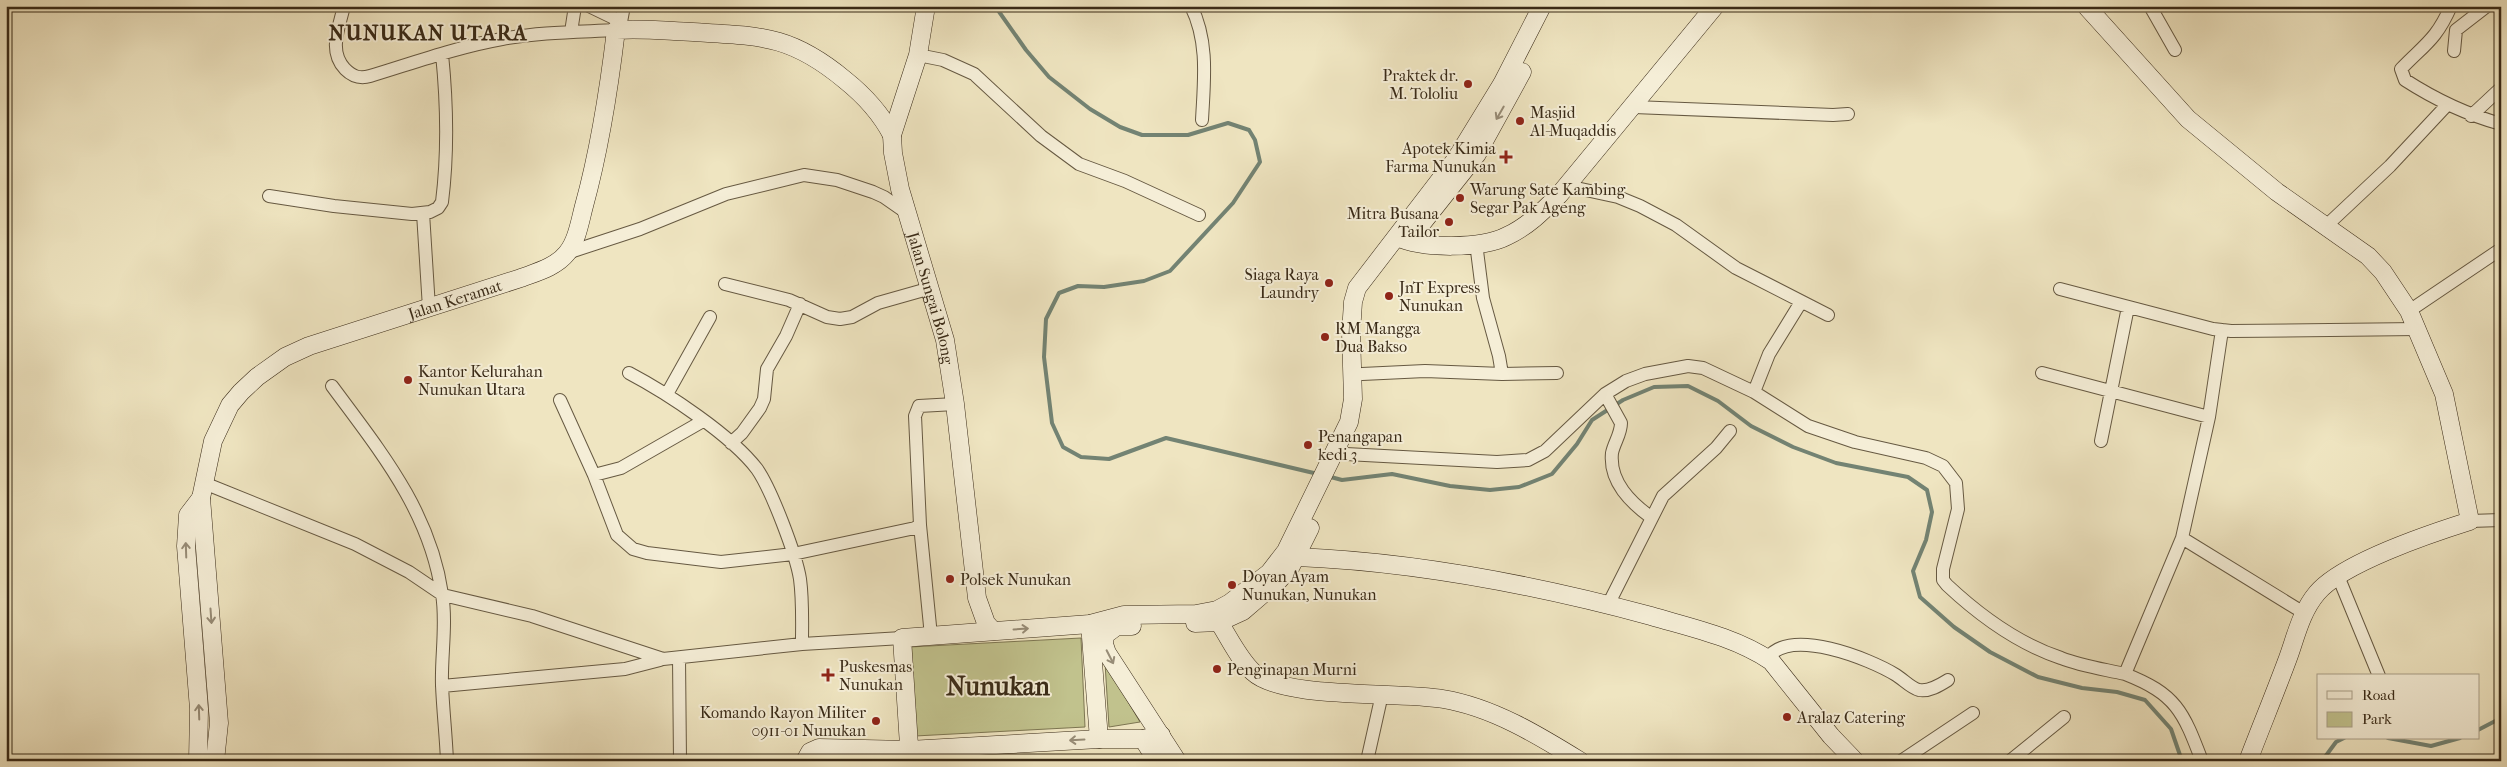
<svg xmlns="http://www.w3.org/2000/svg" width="2507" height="767" font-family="'IM FELL French Canon',serif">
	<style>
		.green { fill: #c1c28d; stroke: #7d7652 }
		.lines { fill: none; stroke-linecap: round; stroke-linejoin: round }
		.stream { stroke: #738373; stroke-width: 4 }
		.street-casing { stroke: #665942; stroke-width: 14 }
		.secondary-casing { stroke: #392a17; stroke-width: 19 }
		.street { stroke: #f5eed7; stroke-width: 12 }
		.secondary { stroke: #f5eed7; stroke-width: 18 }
		.oneway { stroke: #978c77 }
		.poi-dot { fill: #8f2418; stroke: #f5eed7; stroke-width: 2 }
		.labels { text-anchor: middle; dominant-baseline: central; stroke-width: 4; stroke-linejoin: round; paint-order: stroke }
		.poi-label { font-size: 16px; fill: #392a17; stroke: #f5eed7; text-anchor: start }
		.street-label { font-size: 16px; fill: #392a17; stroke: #f5eed7 }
		.district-label { font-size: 21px; font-weight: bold; letter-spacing: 1px; fill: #392a17; stroke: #f5eed7 }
		.town-label { font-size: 26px; font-weight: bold; fill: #392a17; stroke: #f5eed7 }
	</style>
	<rect width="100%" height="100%" fill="#efe5c1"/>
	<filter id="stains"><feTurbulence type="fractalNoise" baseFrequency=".004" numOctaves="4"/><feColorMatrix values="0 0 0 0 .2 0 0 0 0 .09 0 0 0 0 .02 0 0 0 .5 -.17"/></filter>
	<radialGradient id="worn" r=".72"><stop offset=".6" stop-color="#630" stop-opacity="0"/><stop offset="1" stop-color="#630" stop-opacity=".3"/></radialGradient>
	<!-- green -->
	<path class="green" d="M1081 638 1085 727 915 736 910 647Z
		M1105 663 1140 722 1109 727Z"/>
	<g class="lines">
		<!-- stream -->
		<path class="stream" d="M995 6 1026 50 1049 77 1090 109 1120 127 1142 135H1188L1228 123 1249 130 1255 140 1260 162 1233 203 1170 271 1144 281 1104 287 1078 286 1059 293 1046 319 1044 357 1052 423 1063 447 1081 457 1109 459 1166 438 1318 474
			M1327 476 1342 480 1392 474 1450 486 1490 490 1519 487 1552 474 1577 444 1592 420 1623 400 1654 387 1688 386 1718 401 1751 426 1793 447 1836 463 1908 477 1927 490 1932 512 1926 540 1913 571 1920 597 1954 627 1990 652 2038 677 2082 688 2117 692 2145 700 2171 729 2182 761
			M2478 730 2501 718
			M2388 738 2431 746 2460 738
			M2322 761 2336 742 2344 738"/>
		<!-- street casing -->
		<g class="street-casing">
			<path id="street" d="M344 6C339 28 328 51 345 69 353 77 360 79 370 76 413 63 457 47 502 39 540 32 578 32 616 30
				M589 6 618 20 625 29
				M1191 6C1209 42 1204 81 1202 120
				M2150 6 2175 50
				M2451 6C2436 40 2425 44 2401 69L2405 80C2436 100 2465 114 2501 124
				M621 22 624 6
				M571 32 575 6
				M2454 51 2456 30 2487 6
				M918 55 943 60 974 74 1041 136 1079 164 1125 181 1199 215
				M1634 107 1833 115 1848 114
				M2471 116 2501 88
				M1567 186 1618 197 1640 206 1676 225 1736 268 1828 315
				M269 196 334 206 412 214 430 212 438 208 442 202C448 154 447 103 442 54
				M423 213 429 308
				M2325 227 2390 166 2447 105
				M567 253 640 229 726 194 804 175 837 180 873 192 884 197 907 213
				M725 284 789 300 827 317 840 319 852 317 878 303 931 288
				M2060 289 2213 329 2231 331 2418 329
				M2409 311 2501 249
				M629 373C667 393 731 435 757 469 771 489 796 554 800 579 803 601 802 622 802 644
				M2042 373 2209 417
				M1362 374 1425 371 1502 374 1499 356 1483 298 1476 243
				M1502 374 1557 373
				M332 386C380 451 430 511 442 594 447 623 441 656 442 685 443 710 446 736 447 761
				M1754 392 1769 354 1801 302
				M667 394 710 317
				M1605 394 1621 423C1621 434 1614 443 1612 453 1609 482 1631 503 1652 518
				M560 400 594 475 617 535 633 549 647 553 721 562 793 554 915 528 920 525 915 416 919 406 955 404
				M2101 441 2128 307
				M731 443 742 433 760 408 764 399 767 369 786 336 800 304
				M1346 454 1497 462 1528 460 1545 451 1605 394 1626 381 1645 374 1688 366 1703 368 1754 392 1808 426 1855 442 1926 458 1943 466 1956 483 1958 509 1943 569V580L1947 585C1979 615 2019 644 2061 658 2081 666 2103 669 2125 674L2182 538 2209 417 2222 330
				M594 475 621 468 703 421
				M204 483 355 544 409 572 443 595 532 616 663 659 802 644 902 638
				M2470 521 2501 520
				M920 525 931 636
				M2182 538 2304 613
				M2338 576 2379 676
				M1608 605 1663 496 1716 448 1730 431
				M679 658 680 761
				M1767 659C1789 626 1870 659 1896 675 1904 680 1911 688 1919 690 1929 692 1940 685 1948 680
				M2125 674C2176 694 2183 711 2202 761
				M442 686 625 669 660 660
				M1367 761 1382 694
				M1901 761 1973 713
				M2010 761 2064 717"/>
		</g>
		<!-- secondary casing -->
		<g class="secondary-casing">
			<g id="secondary">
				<path id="s1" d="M926 6 918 55 892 135 893 153 900 189 945 340 955 404 977 598 986 623 993 631"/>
				<path d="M2086 6 2188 119 2277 192 2368 256 2383 272 2409 311 2444 394 2470 521C2432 533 2342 563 2317 593 2301 612 2296 636 2288 658 2275 693 2261 727 2248 761"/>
				<path d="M1419 227 1477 154 1522 72"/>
				<path d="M1397 237C1422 249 1482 249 1507 236 1527 227 1543 211 1559 195L1715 6"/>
				<path d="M1288 552 1297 557C1417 562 1536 585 1651 616 1692 628 1735 637 1771 661L1831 736 1855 761"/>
				<path d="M1219 622C1229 638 1239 659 1253 672 1283 700 1399 691 1443 699 1492 707 1538 735 1580 761"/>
				<path d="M1195 623 1219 622 1243 611 1279 580 1291 566 1310 528"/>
				<path d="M1090 624 1099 739"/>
				<path d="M1132 626H1117L1105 635 1104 644 1107 653 1177 761"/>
				<path d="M1143 739 1157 761"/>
				<path d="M198 761 199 709 186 546 188 515 201 498"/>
				<path id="s2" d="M215 761 219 723 201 498 213 441 230 405 241 392 257 377 285 357 309 346 521 278C537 272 556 267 567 253 577 241 580 221 584 206 600 148 609 89 616 30 641 28 667 31 693 32 761 36 791 35 845 80 865 96 880 112 892 135"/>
				<path d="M805 761 810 752 819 748 909 750 1099 739H1143L1161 735"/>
				<path d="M910 761 902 638 1090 624 1124 615 1196 614 1217 610 1230 603 1269 573 1286 551 1349 422 1353 399 1351 333 1353 302 1357 288 1456 159 1502 84 1542 6"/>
			</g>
		</g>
		<!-- street -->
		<use href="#street" class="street"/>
		<!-- secondary -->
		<use href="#secondary" class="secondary"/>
	</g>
	<!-- one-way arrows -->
	<defs><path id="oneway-shaft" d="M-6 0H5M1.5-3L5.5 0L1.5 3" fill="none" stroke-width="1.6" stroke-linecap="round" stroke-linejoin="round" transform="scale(1.25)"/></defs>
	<g class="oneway">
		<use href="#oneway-shaft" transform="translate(1500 113) rotate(120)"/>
		<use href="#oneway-shaft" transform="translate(186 550) rotate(-92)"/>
		<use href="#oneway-shaft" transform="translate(211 616) rotate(86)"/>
		<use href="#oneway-shaft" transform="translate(1021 629) rotate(-4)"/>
		<use href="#oneway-shaft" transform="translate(1110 657) rotate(63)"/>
		<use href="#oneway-shaft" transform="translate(199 712) rotate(-92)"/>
		<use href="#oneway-shaft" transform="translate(1077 740) rotate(177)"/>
	</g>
	<!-- markers -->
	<g class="poi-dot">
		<circle cx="1468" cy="84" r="5"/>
		<circle cx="1520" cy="121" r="5"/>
		<path d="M1503.5 149.5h5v5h5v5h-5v5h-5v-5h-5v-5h5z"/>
		<circle cx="1460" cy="198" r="5"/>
		<circle cx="1449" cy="222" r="5"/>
		<circle cx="1329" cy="283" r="5"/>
		<circle cx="1389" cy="296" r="5"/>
		<circle cx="1325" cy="337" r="5"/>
		<circle cx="408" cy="380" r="5"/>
		<circle cx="1308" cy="445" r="5"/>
		<circle cx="950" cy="579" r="5"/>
		<circle cx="1232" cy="585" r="5"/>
		<circle cx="1217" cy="669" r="5"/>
		<path d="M825.5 667.5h5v5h5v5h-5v5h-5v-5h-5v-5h5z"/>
		<circle cx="1787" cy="717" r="5"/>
		<circle cx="876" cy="721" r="5"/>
	</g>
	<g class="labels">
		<!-- poi labels -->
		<g class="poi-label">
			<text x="1458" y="75" text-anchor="end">Praktek dr.<tspan x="1458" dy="18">M. Tololiu</tspan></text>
			<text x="1530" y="112">Masjid<tspan x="1530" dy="18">Al-Muqaddis</tspan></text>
			<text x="1496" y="148" text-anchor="end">Apotek Kimia<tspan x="1496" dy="18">Farma Nunukan</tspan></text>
			<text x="1470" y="189">Warung Sate Kambing<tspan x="1470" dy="18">Segar Pak Ageng</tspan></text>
			<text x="1439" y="213" text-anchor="end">Mitra Busana<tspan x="1439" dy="18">Tailor</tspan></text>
			<text x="1319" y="274" text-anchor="end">Siaga Raya<tspan x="1319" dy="18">Laundry</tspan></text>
			<text x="1399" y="287">JnT Express<tspan x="1399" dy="18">Nunukan</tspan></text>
			<text x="1335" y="328">RM Mangga<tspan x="1335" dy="18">Dua Bakso</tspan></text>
			<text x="418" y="371">Kantor Kelurahan<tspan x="418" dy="18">Nunukan Utara</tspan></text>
			<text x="1318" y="436">Penangapan<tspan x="1318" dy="18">kedi 3</tspan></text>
			<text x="1242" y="576">Doyan Ayam<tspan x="1242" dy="18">Nunukan, Nunukan</tspan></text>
			<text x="960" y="579">Polsek Nunukan</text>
			<text x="839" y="666">Puskesmas<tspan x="839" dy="18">Nunukan</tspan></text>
			<text x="1227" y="669">Penginapan Murni</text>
			<text x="866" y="712" text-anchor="end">Komando Rayon Militer<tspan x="866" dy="18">0911-01 Nunukan</tspan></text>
			<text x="1797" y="717">Aralaz Catering</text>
		</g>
		<!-- street labels -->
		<g class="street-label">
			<text stroke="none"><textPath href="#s2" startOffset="615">Jalan Keramat</textPath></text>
			<text stroke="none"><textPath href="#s1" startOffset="302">Jalan Sungai Bolong</textPath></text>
		</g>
		<!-- district labels -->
		<g class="district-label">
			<text x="428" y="33">NUNUKAN UTARA</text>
		</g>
		<!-- town labels -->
		<g class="town-label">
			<text x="998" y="686">Nunukan</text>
		</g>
	</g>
	<!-- margin -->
	<rect width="2507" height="767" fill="none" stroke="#efe5c1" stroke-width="25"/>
	<rect x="8" y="8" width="2492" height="752" fill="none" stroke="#392a17" stroke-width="2.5"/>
	<rect x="12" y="12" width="2482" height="742" fill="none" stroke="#392a17"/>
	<!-- legend -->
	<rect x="2317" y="674" width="162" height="65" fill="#f5eed7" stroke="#aaa08a"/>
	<rect x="2327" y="691" width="25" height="8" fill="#f5eed7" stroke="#aaa08a"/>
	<text x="2362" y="700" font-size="15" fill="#392a17">Road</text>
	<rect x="2327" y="712" width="25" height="15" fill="#c1c28d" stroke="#aaa08a"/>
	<text x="2362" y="724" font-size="15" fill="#392a17">Park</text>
	<rect width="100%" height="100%" filter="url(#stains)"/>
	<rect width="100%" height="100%" fill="url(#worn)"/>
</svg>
